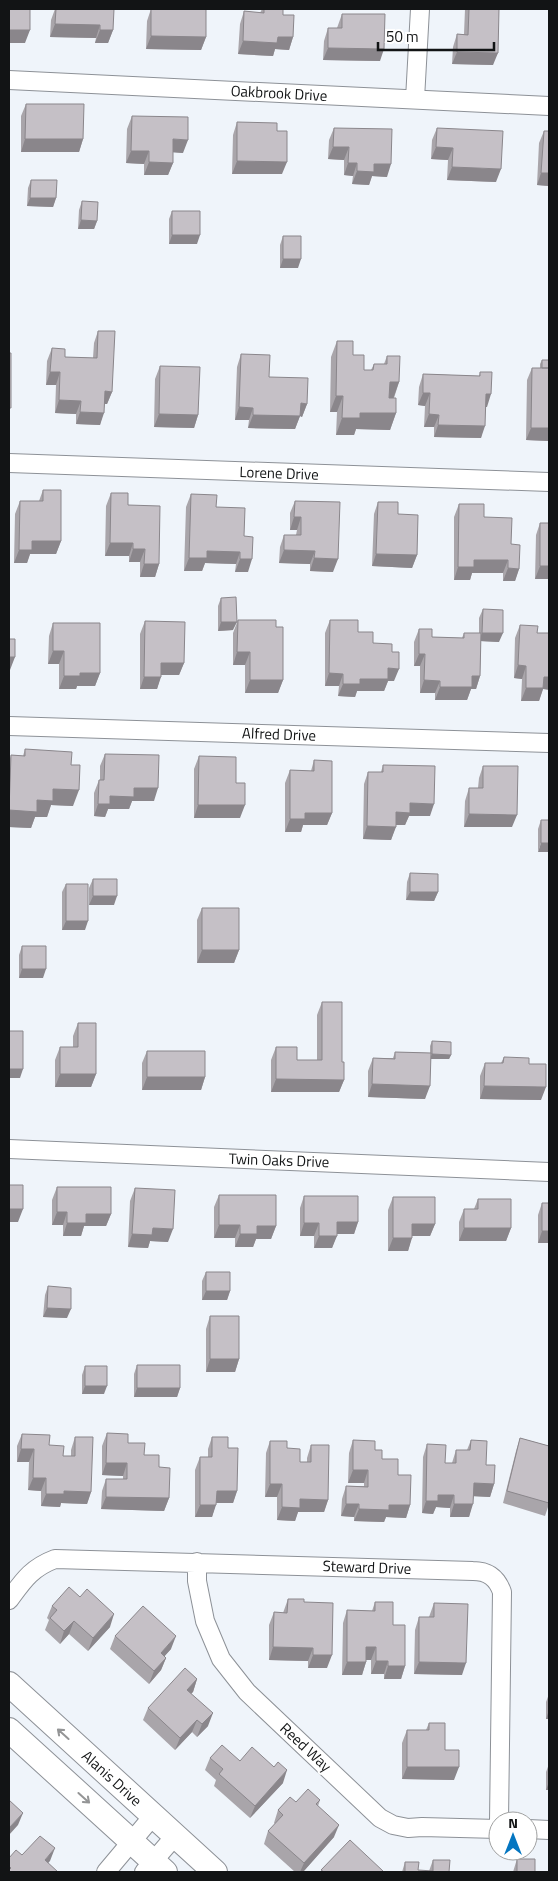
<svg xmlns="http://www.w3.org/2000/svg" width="558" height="1881" font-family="'Titillium Web',sans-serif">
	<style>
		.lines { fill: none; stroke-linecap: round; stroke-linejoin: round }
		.street-casing { stroke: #8d9197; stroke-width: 20 }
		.secondary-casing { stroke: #8d9197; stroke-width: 26 }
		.street { stroke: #fff; stroke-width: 18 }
		.secondary { stroke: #fff; stroke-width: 24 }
		.wall { fill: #a9a5aa }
		.shaded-wall { fill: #8a868b }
		.building { fill: #c5c0c6; stroke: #8a868b }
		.oneway { stroke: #949596 }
		.labels { text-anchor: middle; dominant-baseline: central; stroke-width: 4; stroke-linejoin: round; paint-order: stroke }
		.street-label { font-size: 15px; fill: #121415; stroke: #fff }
	</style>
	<rect width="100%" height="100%" fill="#eff4fa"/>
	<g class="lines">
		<!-- street casing -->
		<g class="street-casing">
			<path id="street" d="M9 80 549 106
				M415 99 420 9
				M9 463 549 482
				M9 726 549 743
				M9 1149 549 1172
				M197 1562V1581L205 1621 221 1659 247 1692 380 1818 393 1825 408 1828 422 1827 498 1829
				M9 1600C23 1581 31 1568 55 1559L473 1571C488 1571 497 1578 502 1592L499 1821
				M528 1829 549 1830
				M106 1872 153 1816
				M144 1872 175 1836"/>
		</g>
		<!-- secondary casing -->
		<g class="secondary-casing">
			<path id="secondary" d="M9 1684 215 1872
				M9 1730 165 1872"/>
		</g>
		<!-- street -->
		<use href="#street" class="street"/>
		<!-- secondary -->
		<use href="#secondary" class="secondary"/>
	</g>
	<!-- wall -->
	<path class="wall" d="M55 9 113 30 108 43H95L96 38 50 37 51 20Z
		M151 9H206V37L201 50 146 49 147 21Z
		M262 9H283V15L293 37 289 50 275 49 273 56 238 54 240 24 244 11 260 13Z
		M465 9H499L493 65 452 64 453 47 457 34H464Z
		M342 14 380 61 323 60 324 41 328 28H337Z
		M26 104 83 139 79 152H21V116Z
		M132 116 183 153 173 152V163L168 175H144V164L126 163 127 129Z
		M237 122 277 131 282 174H232L233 135Z
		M334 128 387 177 372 176 369 185 352 184 353 176 344 175V160L328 159 329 140Z
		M437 128 496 182 447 180 448 160 431 159 432 140Z
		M544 131 549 186 537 185 539 143Z
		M31 180 56 198 53 207 27 206 28 188Z
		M82 201 97 221 94 229H78L79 210Z
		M172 211 197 244H169V219Z
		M283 236 298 268H280V245Z
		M98 331 112 392 107 404H105L100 425 76 424V414L55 413 56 385H46L47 361 52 348 65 357 93 358 94 343Z
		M337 341 353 355 364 370H371L374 364H384L387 356 399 382 394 398 396 413 390 430 356 429 354 435H336L337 412H330L331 357Z
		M241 354 269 377 307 404 302 417 300 416 295 429 248 428 249 420H235L237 367Z
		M542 360 549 441 526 440 527 380 532 368H540V364Z
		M160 366 198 415 194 428 154 427 155 379Z
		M480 372 487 407H486L481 438 434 437V427H424L425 406 418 405 419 387 423 374 479 376Z
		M43 490 61 541 56 554H30L27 563H14L15 514 20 501H39Z
		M111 493 128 505 159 564 155 577H140V562H129V556H105L106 506Z
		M191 494 216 507 244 536 248 572H235L236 564 205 563 202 571H184L186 507Z
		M295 501 333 572 310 571V564L279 563 280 547 284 535H296L297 530H290V513Z
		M378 502 398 514 417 555 412 568 372 566 374 514Z
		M459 504 484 517 511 544 519 569 515 581H503V573H472L470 580H454V517Z
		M549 521V579H535L536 535 540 523H548Z
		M221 598 233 630 218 631V606Z
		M483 609 499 642 481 641 480 676 476 689H471L467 700H435V693H420V666H414V642L419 629 432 637 462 638 464 633H479V618Z
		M238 620 276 627 283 680 278 693H245V665H233V633Z
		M330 620 358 632 373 643 392 652 394 681H388L384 691H357L355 697 338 696 339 686H325V633Z
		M145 621 184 663 179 675H161L157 689H140V634Z
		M53 623 100 673 95 686H77L76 689H59V664H48L49 636Z
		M520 625 537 633 543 689 539 701H521L522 679 514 678 515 638Z
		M25 749 71 765 73 806 51 805 47 817H35L31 828 9 827V762L11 755 23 756Z
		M105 754 154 801H132L129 809H108L105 817 94 816V793L99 780H100V766Z
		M199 756 236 783 240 818H194V769Z
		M314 760 332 813 327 825H303L301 832H285V783L290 770 311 771Z
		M383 765 430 816H409L405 825H396L391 840 363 839 364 784 368 772H381Z
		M483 766 512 827H464L465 801 469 788H478L479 778Z
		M541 820H549L538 852V829Z
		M410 873 438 892 434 901 406 900 407 882Z
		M93 879 114 905H89V888Z
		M66 884 85 930H62V892Z
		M202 908 239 950 234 963H197V920Z
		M22 946 43 978H19V955Z
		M322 1002 342 1062 344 1080 339 1092H271V1060L276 1047 297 1060H317V1015Z
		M78 1023 96 1074 91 1087H55V1060L60 1047H73V1036Z
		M432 1041 451 1055 449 1059H431L425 1099 368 1097V1071L373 1058H393L395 1052 430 1053V1046Z
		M147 1051 205 1077 201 1090H142V1063Z
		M504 1057 529 1064 541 1100 480 1099V1076L485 1063H501Z
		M57 1187 111 1214 106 1226H84L81 1236H63V1225H52V1200Z
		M135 1188 168 1242 150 1241 148 1248 128 1247 130 1201Z
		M219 1195 276 1226 271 1239H256L253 1247H235V1238H214V1207Z
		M304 1196 358 1222 354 1234H337L332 1248H314V1236H300V1208Z
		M393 1197 435 1224 430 1236H412L408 1251H388V1210Z
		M478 1199 511 1228 506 1241H459V1222L464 1209H474Z
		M542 1203 549 1243H538V1215Z
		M206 1272 230 1291 227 1300H202V1281Z
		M48 1286 67 1318 43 1317 45 1295Z
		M210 1316 239 1359 235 1372H206V1329Z
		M137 1365 180 1388 177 1397H134V1374Z
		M85 1366 104 1394H82V1375Z
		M107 1433 128 1443 144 1455 159 1467 169 1498 164 1511 101 1509 102 1491 106 1479H123V1476L102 1475V1446Z
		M22 1434 49 1445 63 1456H71V1450L75 1437 91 1492 87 1504 61 1503 60 1507 41 1506V1491L28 1490 29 1462H17V1446Z
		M212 1437 228 1448 237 1491 233 1503H216L212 1517H195V1470L200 1457H208V1449Z
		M520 1438 549 1446V1504L545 1516 503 1503 516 1451Z
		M353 1440 375 1450 382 1459 398 1475 410 1505 406 1518 386 1517 384 1522 354 1521V1517L341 1516 342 1499 346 1486H364V1483H348L349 1453Z
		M471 1440 486 1465 494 1484 490 1497 474 1496 469 1517H450V1508L436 1507 433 1514 422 1513 423 1457 427 1444 445 1463H452L456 1450H467Z
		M270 1441 287 1448 300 1462H307V1458L311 1445 328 1500 324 1512H298L295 1521 277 1520V1497H265L266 1453Z
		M80 1597 110 1627 88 1651 69 1634 60 1644 45 1630 49 1620 47 1618 52 1606Z
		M288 1599 304 1602 327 1668H308V1661L269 1660V1625L274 1612 283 1613Z
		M375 1602 393 1625 405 1666 401 1679H384V1674H371V1660H366V1662L362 1675H342L343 1623 347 1610 372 1611Z
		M434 1603 462 1675 414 1674 415 1630 419 1617H429Z
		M115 1636 171 1649 164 1656 166 1658 161 1670 149 1684 110 1649Z
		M197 1679 193 1692 191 1693 208 1726 197 1737 192 1732 175 1750 143 1720 148 1708Z
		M549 1694V1719H546V1702Z
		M429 1723 445 1750 454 1780 402 1779V1743L407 1730H426Z
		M210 1758 240 1761 283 1783 250 1818 214 1786 216 1780 205 1770Z
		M549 1764V1790H546V1772Z
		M320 1800 318 1806 334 1837 303 1872H295L264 1844 268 1831 275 1824 274 1823 278 1810 296 1802Z
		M517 1859 535 1872H513Z
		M433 1860 449 1872H402L405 1862 418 1870 429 1871Z"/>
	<!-- shaded-wall -->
	<path class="shaded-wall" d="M55 24 100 25 96 38 50 37Z
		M9 30H30L25 43H9Z
		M100 30H113L108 43H95Z
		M151 36 206 37 201 50 146 49Z
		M278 37H293L289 50 275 49 273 56 238 54 243 41Z
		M328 48 384 49 380 61 323 60Z
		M457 52 498 53 493 65 452 64Z
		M25 139H83L79 152H21Z
		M173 139 188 140 183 153 168 152Z
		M333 147H349L344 160 328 159Z
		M436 147 453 148 448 160 431 159Z
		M131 151H149L144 164 126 163Z
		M237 161 287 162 282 174H232Z
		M149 162 173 163 168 175H144Z
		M348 163H357L353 176 344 175Z
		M374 164H391L387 177 372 176 369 185 352 184 357 171Z
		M452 167 501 169 496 182 447 180Z
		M541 173H549V186L537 185Z
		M30 198H56L53 207 27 206Z
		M81 220 97 221 94 229H78Z
		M172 235H200L197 244H169Z
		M283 259H301L298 268H280Z
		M50 372H60L56 385H46Z
		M390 382H399L393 399 384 398Z
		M105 391 112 392 107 404H100Z
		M423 393H430L425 406 418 405Z
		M486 394H491L487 407H482Z
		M336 396H343L337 412H330Z
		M59 400 81 401 76 414 55 413Z
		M301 403 307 404 302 417 300 416 295 429 248 428 253 415Z
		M239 407 253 408 249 420H235Z
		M80 412 104 413 100 425 76 424Z
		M360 413H396L390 430 356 429 354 435H336L342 418Z
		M159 414 198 415 194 428 154 427Z
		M429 414 439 415 434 427H424Z
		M438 425 485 426 481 438 434 437Z
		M531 428H549V441L526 440Z
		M294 517H301L297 530H290Z
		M32 541H61L56 554H30L27 563H14L19 550Z
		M110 543H133L129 556H105Z
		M133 549H145L140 562H129Z
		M284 550 315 551 310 564 279 563Z
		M207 551 240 552 236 564 205 563 202 571H184L189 558Z
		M376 554 417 555 412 568 372 566Z
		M314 558 338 559 333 572 310 571Z
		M240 559H252L248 572H235Z
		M474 560H508L503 573H472L470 580H454L458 567Z
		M144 564H159L155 577H140Z
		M540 566H549V579H535Z
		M508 568 519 569 515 581H503Z
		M221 622H237L233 630 218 631Z
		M482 633H503L499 642 479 641Z
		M53 651H64L59 664H48Z
		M237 652H250L245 665H233Z
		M419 654H425L420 666H414Z
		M9 657H15L10 670H9Z
		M161 663H184L179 675H157Z
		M518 665 526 666 522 679 514 678Z
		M388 668 399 669 394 681H388L384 691H357L355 697 338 696 343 684Z
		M80 673H100L95 686H77L76 689H59L64 676Z
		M329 673 343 674 339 686H325Z
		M472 676H480L476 689H471L467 700H435L440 687Z
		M144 677H161L157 689H140Z
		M544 677H549V690L543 689 539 701H521L526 688Z
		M250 680H283L278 693H245Z
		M424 680 440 681 435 693H420Z
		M134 788H158L154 801H132L129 809H108L105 817 94 816 98 804 110 796Z
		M53 789 79 790 73 806 51 805 47 817H35L31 828 9 827V810L37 800Z
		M410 803 434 804 430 816H409L405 825H391L396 812Z
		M198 805H245L240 818H194Z
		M305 813H332L327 825H303L301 832H285L290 819Z
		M469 814 517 815 512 827H464Z
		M367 826 396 827 391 840 363 839Z
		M541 843H549V852H538Z
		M410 892H438L434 901 406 900Z
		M93 896H117L114 905H89Z
		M66 921H88L85 930H62Z
		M202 950H239L234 963H197Z
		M22 969H46L43 978H19Z
		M432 1054 451 1055 449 1059H430Z
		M9 1069H23L20 1078H9Z
		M60 1074H96L91 1087H55Z
		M147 1077H205L201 1090H142Z
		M276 1079 344 1080 339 1092H271Z
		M372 1084 430 1086 425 1099 368 1097Z
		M484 1086 546 1087 541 1100 480 1099Z
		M9 1209H23L18 1222H9Z
		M57 1212H67L63 1225H52Z
		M86 1214H111L106 1226H84L81 1236H63L67 1223Z
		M337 1222H358L354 1234H332Z
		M304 1223H319L314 1236H300Z
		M412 1224H435L430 1236H408Z
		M219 1225H240L235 1238H214Z
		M257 1226H276L271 1239H256L253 1247H235L240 1234Z
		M153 1228 173 1229 168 1242 150 1241 148 1248 128 1247 132 1234Z
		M464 1228H511L506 1241H459Z
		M542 1231H549V1243H538Z
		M319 1236H337L332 1248H314Z
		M393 1238H412L408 1251H388Z
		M206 1291H230L227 1300H202Z
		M47 1308 71 1309 67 1318 43 1317Z
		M210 1359H239L235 1372H206Z
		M85 1386H107L104 1394H82Z
		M137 1388H180L177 1397H134Z
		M21 1449H34L29 1462H17Z
		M106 1463H127L123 1476 102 1475Z
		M353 1470H368L364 1483H348Z
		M33 1478H46L41 1491 28 1490Z
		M474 1483 494 1484 490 1497 469 1496Z
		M270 1484H282L277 1497H265Z
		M64 1491 91 1492 87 1504 61 1503 60 1507 41 1506 46 1494Z
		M217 1491H237L233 1503H212Z
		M438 1495H454L450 1508 436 1507 433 1514 422 1513 426 1501Z
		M106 1497 169 1498 164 1511 101 1509Z
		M300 1499 328 1500 324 1512H298L295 1521 277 1520 282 1507Z
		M346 1504H359L354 1517 341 1516Z
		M454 1504H473L469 1517H450Z
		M200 1505H216L212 1517H195Z
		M389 1505H410L406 1518 386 1517 384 1522 354 1521 359 1509Z
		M114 1614 110 1627 88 1651 93 1638Z
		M74 1621 69 1634 60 1644 64 1631Z
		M176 1636 171 1649 156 1666 161 1653Z
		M273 1647 313 1648 308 1661 269 1660Z
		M366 1647H376L371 1660H362Z
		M313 1655H332L327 1668H308Z
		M166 1658 161 1670 149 1684 154 1671Z
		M376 1661H388L384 1674H371Z
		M347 1662H366L362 1675H342Z
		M419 1662 466 1663 462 1675 414 1674Z
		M388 1666H405L401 1679H384Z
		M197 1679 193 1692 183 1702 187 1690Z
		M549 1710V1719H546Z
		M213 1713 208 1726 197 1737 202 1724Z
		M197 1720 192 1732 175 1750 180 1738Z
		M407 1767H459L454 1780 402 1779Z
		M287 1770 283 1783 250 1818 255 1806Z
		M549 1782V1790H546Z
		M23 1813 18 1825 9 1835V1828Z
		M339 1825 334 1837 303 1872H300L304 1863Z
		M55 1848 50 1861 40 1872 45 1860Z"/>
	<!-- building -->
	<path class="building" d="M9 9H30V30H9Z
		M56 9H114L113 30H100V25L55 24Z
		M151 9H206V37L151 36Z
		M264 9H283V15H294L293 37H278L277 43 243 41 244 11 264 13Z
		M469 9H499L498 53 457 52V34L468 35Z
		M342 14H385L384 49 328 48V28H342Z
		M26 104H84L83 139H25Z
		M132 116 188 117V140L173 139V163L149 162V151H131Z
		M237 122 277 123V131H287V162L237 161Z
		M334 128 392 129 391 164H374V172L357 171V163H348L349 147H333Z
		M437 128 503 131 501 169 452 167 453 148 436 147Z
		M544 131H549V173H541Z
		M31 180H57L56 198H30Z
		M82 201 98 202 97 221 81 220Z
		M172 211H200V235H172Z
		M283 236H301V259H283Z
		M98 331H115L112 392 105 391 104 413 80 412 81 401 59 400 60 372H50L52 348 65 349V357L97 358Z
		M337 341H353V355H364V370H373L374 364H387V356H400L399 382H390L389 398H396V413H360V418H342L343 396H336Z
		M9 353H11V408H9Z
		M241 354 270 355 269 377 308 378 307 404 301 403 300 416 253 415V408L239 407Z
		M542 360H549V368H542Z
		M160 366 200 367 198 415 159 414Z
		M532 368H549V428H531Z
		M480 372H492L491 394H486L485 426 438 425 439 415 429 414 430 393H423V374L480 376Z
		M43 490H61V541H32V550H19L20 501H43Z
		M111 493H128V505L160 506 159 564H144L145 549H133V543H110Z
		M191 494 217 495 216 507 245 508 244 536 253 537 252 559H240V552L207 551V558H189Z
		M295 501 340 502 338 559 314 558 315 551 284 550V535H301V517H294Z
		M378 502H398V514L418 515 417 555 376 554Z
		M459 504H484V517L512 518 511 544 520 545 519 569 508 568V560H474V567H458Z
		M540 523H549V566H540Z
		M236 597 237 622H221V598Z
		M483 609 503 610V633H482Z
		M238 620H276V627H283V680H250V652H237Z
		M330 620H358V632H373V643L392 644V652H399V669L388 668V679H360V684H343V674L329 673Z
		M145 621 185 622 184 663H161V677H144Z
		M53 623H100V673H80V676H64V651H53Z
		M520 625 538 626 537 633H549V677H544L543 688H526V666L518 665Z
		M419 629H432V637L464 638V633H481L480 676H472V687H440V681L424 680 425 654H419Z
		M9 639H15V657H9Z
		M25 749 72 752 71 765H80L79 790 53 789V801L37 800V812L9 810 11 755 25 756Z
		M105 754 159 755 158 788H134V797L110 796V804H98L99 780H104Z
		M199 756 236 757V783H245V805H198Z
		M314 760 332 761V813H305V819H290V770L314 771Z
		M383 765 435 766 434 804 410 803V813L396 812V827L367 826 368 772H383Z
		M483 766H518L517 815 469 814V788H483Z
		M541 820H549V843H541Z
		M410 873 438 874V892H410Z
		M93 879H117V896H93Z
		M66 884H88V921H66Z
		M202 908H239V950H202Z
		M22 946H46V969H22Z
		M322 1002H342V1062H344V1080L276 1079V1047H297V1060H322Z
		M78 1023H96V1074H60V1047H78Z
		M9 1031H23V1069H9Z
		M432 1041 451 1042V1055L432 1054Z
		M147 1051H205V1077H147Z
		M395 1052 431 1053 430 1086 372 1084 373 1058 395 1059Z
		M504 1057 529 1058V1064H546V1087L484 1086 485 1063H503Z
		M9 1185H23V1209H9Z
		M57 1187H111V1214H86V1223H67V1212H57Z
		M135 1188 175 1190 173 1229 153 1228 152 1235 132 1234Z
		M219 1195H276V1226H257V1234H240V1225H219Z
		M304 1196H358V1222H337V1236H319V1223H304Z
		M393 1197H435V1224H412V1238H393Z
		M478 1199H511V1228H464V1209H478Z
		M542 1203H549V1231H542Z
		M206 1272H230V1291H206Z
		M48 1286 71 1288V1309L47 1308Z
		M210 1316H239V1359H210Z
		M137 1365H180V1388H137Z
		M85 1366H107V1386H85Z
		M107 1433 128 1434V1443H145L144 1455H159V1467L170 1468 169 1498 106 1497V1479H127V1463H106Z
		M22 1434 50 1435 49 1445 64 1446 63 1456H75V1437H93L91 1492 64 1491V1494H46V1478H33L34 1449H21Z
		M212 1437H228V1448H238L237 1491H217L216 1505H200V1457H212Z
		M520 1438 549 1446V1503L507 1491Z
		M353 1440 375 1441V1450H382V1459H398V1475H411L410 1505H389V1510L359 1509V1504H346V1486L368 1487V1470H353Z
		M471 1440 487 1441 486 1465H495L494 1484 474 1483 473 1504H454V1495H438V1501H426L427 1444 446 1445 445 1463H456V1450H470Z
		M270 1441H287V1448L300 1449V1462H311V1445H329L328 1500 300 1499V1508L282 1507V1484H270Z
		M69 1587 80 1597 87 1589 114 1614 93 1638 74 1621 64 1631 50 1618 57 1610 52 1606Z
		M288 1599H304V1602L333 1603 332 1655H313V1648L273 1647 274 1612 287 1613Z
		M375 1602H393V1625H405V1666H388V1661H376V1647H366V1662H347V1610L375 1611Z
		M434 1603 468 1604 466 1663 419 1662V1617H434Z
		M143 1606 176 1636 161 1653 166 1658 154 1671 115 1636Z
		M185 1668 197 1679 187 1690 213 1713 202 1724 197 1720 180 1738 148 1708Z
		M429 1723H445V1750H459V1767H407V1730H429Z
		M222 1745 240 1761 252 1747 274 1767 278 1762 287 1770 255 1806 219 1774 223 1769 210 1758Z
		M308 1789 320 1800 316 1804 339 1825 304 1863 268 1831 283 1815 278 1810 290 1797 296 1802Z
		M9 1800 23 1813 9 1828Z
		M40 1836 55 1848 45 1860 58 1872H9V1870L11 1868 9 1866V1858L16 1850 22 1855Z
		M350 1840 383 1871 382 1872H324L321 1870Z
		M517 1859H535V1872H517Z
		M433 1860H450L449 1872H405V1862H419L418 1870 433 1871Z"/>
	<!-- one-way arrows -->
	<defs><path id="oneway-shaft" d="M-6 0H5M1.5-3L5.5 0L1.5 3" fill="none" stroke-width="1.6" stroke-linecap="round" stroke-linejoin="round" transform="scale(1.25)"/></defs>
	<g class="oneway">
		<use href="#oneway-shaft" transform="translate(63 1734) rotate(-138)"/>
		<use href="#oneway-shaft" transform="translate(84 1798) rotate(42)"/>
	</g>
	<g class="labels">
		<!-- street labels -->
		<g class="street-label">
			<text transform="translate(279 93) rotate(3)">Oakbrook Drive</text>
			<text transform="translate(279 473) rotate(2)">Lorene Drive</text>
			<text transform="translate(279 734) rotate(2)">Alfred Drive</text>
			<text transform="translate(279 1160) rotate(2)">Twin Oaks Drive</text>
			<text transform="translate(367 1567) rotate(2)">Steward Drive</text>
			<text transform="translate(306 1747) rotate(43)">Reed Way</text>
			<text transform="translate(112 1778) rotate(42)">Alanis Drive</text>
		</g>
	</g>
	<!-- border -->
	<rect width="558" height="1881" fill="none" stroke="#121415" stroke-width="20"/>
	<!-- north arrow -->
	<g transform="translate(513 1836)"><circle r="24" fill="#ffffff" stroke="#a0a1a1"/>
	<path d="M0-4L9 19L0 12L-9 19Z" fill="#0476c1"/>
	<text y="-8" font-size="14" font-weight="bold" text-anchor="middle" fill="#121415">N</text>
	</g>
	<!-- scale -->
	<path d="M378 42v8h116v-8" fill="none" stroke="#121415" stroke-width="2.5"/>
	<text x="386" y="42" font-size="15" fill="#121415" stroke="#ffffff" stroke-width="4" paint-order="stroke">50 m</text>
</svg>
